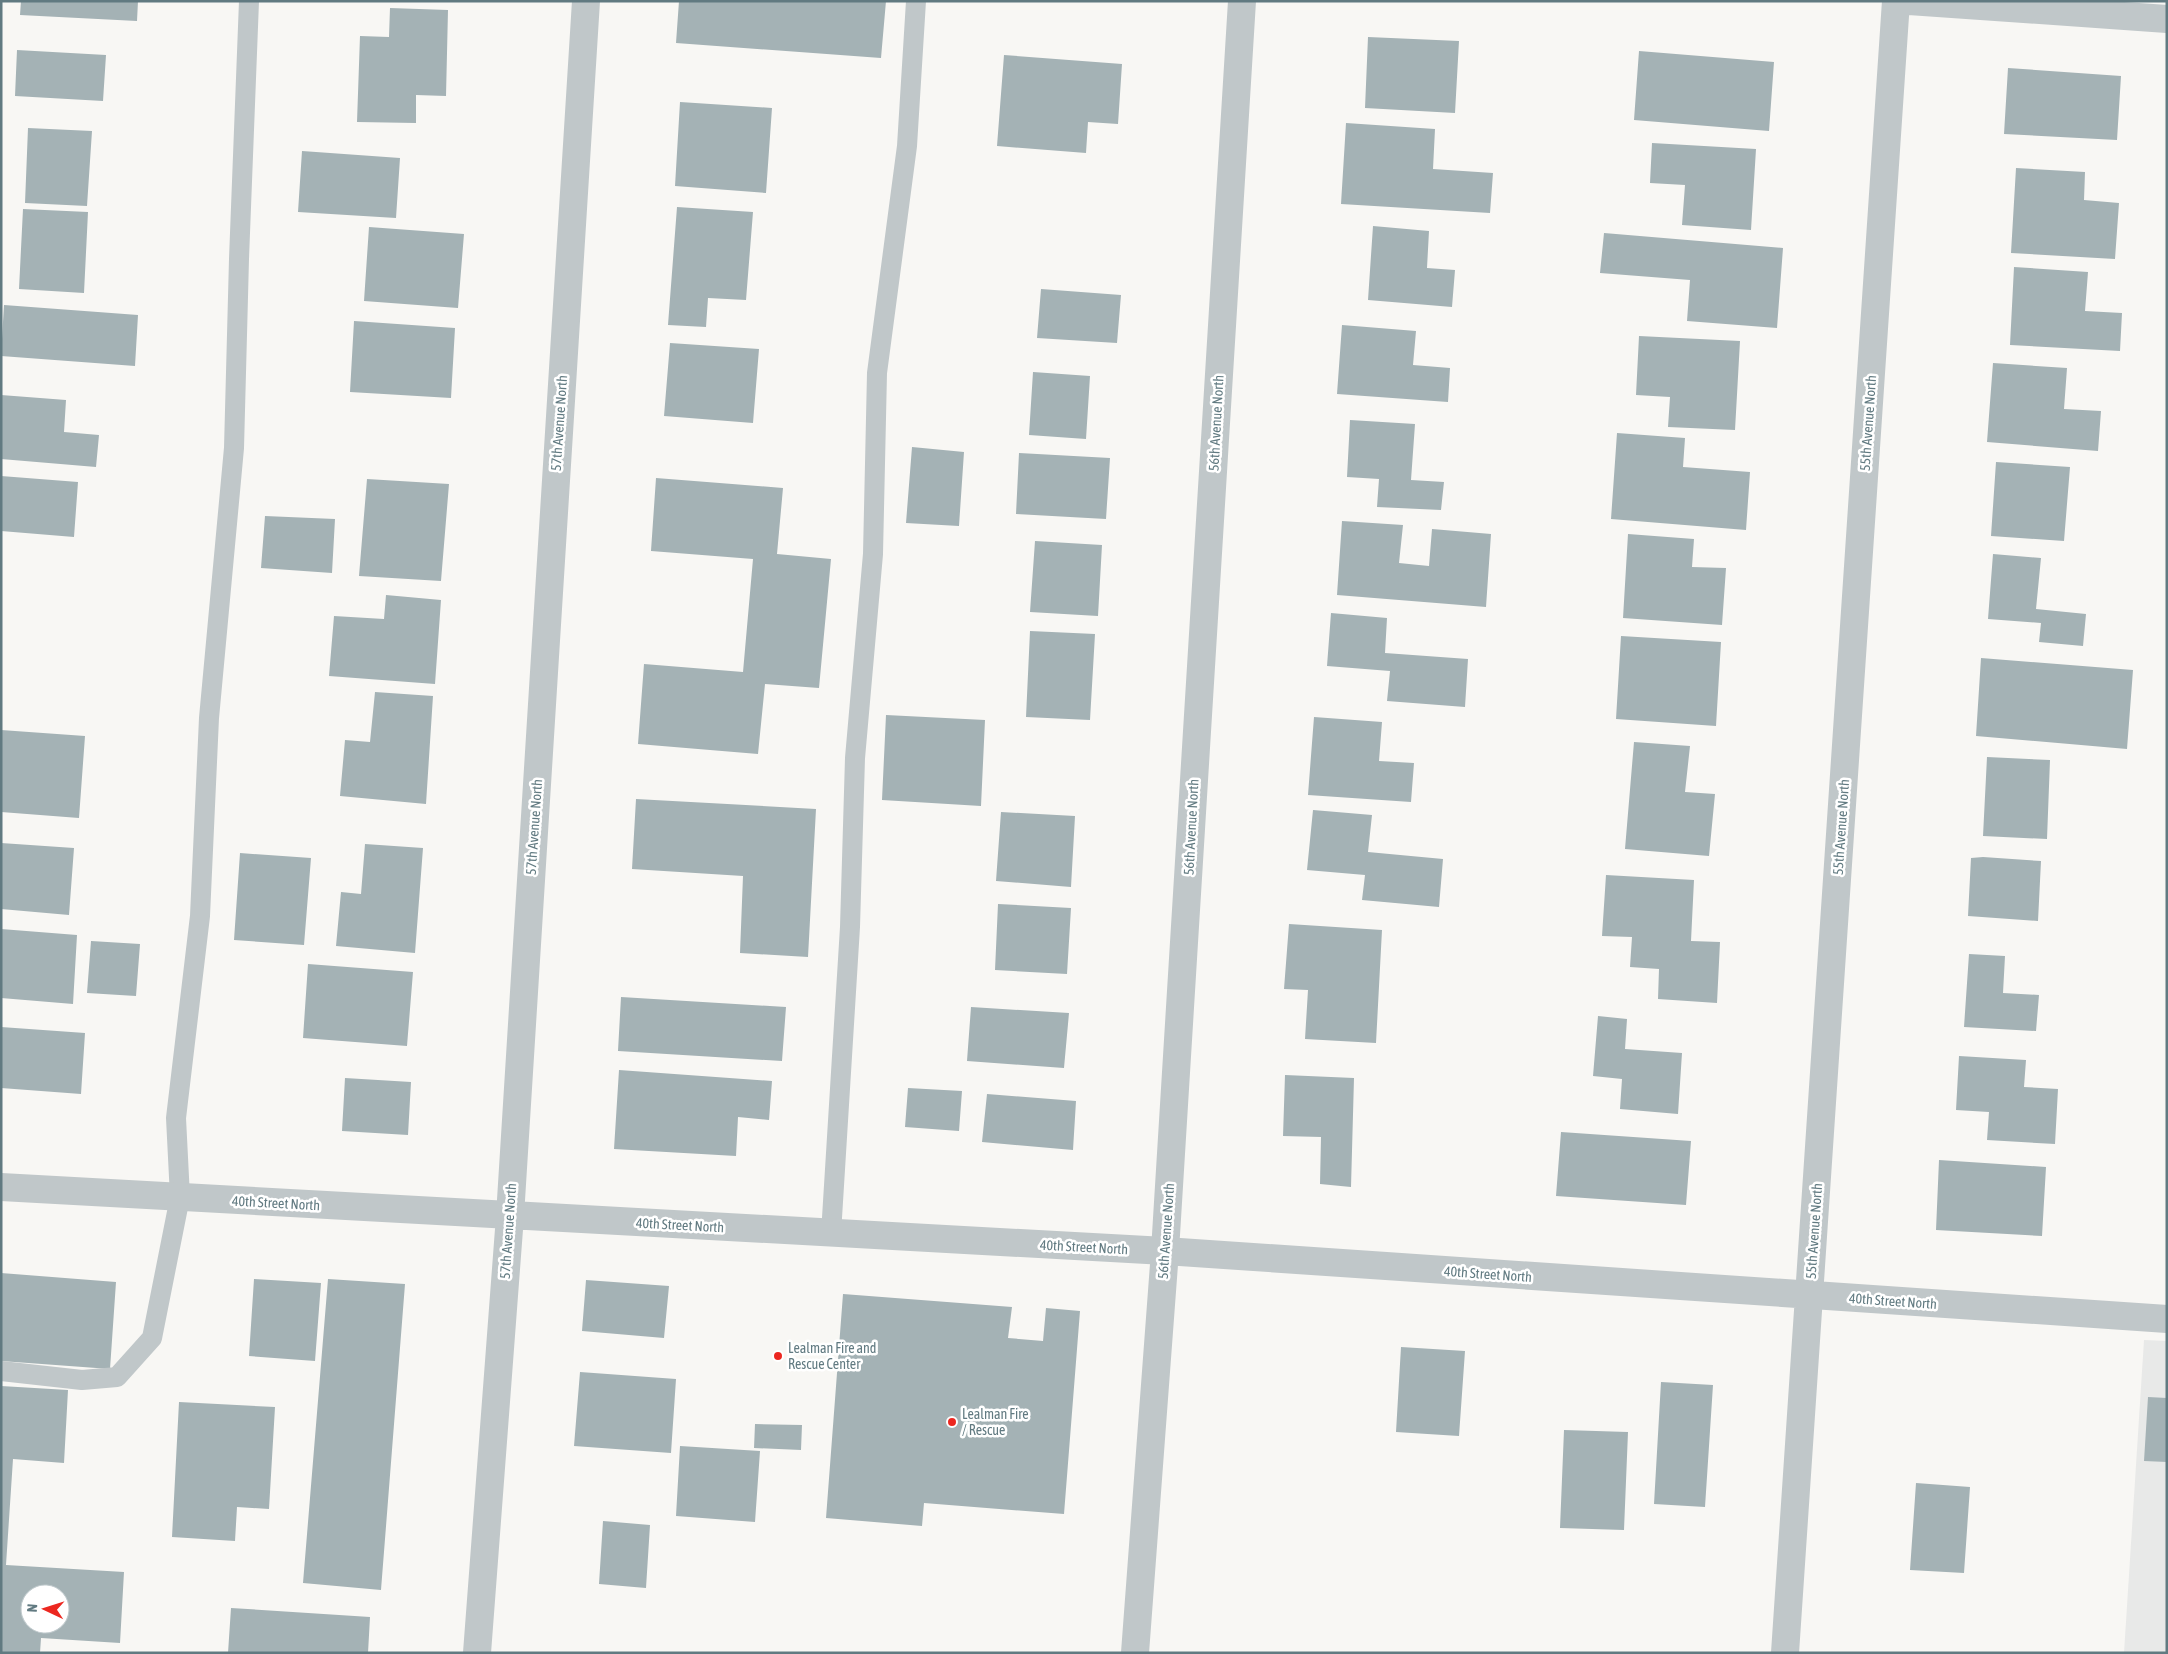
<svg xmlns="http://www.w3.org/2000/svg" width="2168" height="1654" font-family="'Asap Condensed',sans-serif">
	<style>
		.built { fill: #e8e9e8 }
		.building { fill: #a4b2b5; fill-rule: evenodd }
		.lines { fill: none; stroke-linecap: round; stroke-linejoin: round }
		.service { stroke: #c0c7c9; stroke-width: 20 }
		.minor { stroke: #c0c7c9; stroke-width: 28 }
		.poi-dot { fill: #ec2720; stroke: #fff; stroke-width: 2 }
		.labels { text-anchor: middle; dominant-baseline: central; stroke-width: 5; stroke-linejoin: round; paint-order: stroke }
		.street-label { font-size: 14px; fill: #617a81; stroke: #fff }
		.poi-label { font-size: 14px; fill: #617a81; stroke: #fff; text-anchor: start }
	</style>
	<rect width="100%" height="100%" fill="#f8f7f4"/>
	<!-- built -->
	<path class="built" d="M2144 1340 2167 1341V1653H2124Z"/>
	<!-- building -->
	<path class="building" d="M21 1H138L137 21 20 15Z
		M679 1H886L881 58 676 43Z
		M390 8 448 10 446 96 416 95V123L357 122 360 36 389 37Z
		M1368 37 1459 41 1455 113 1365 108Z
		M17 50 106 55 103 101 15 96Z
		M1639 51 1774 62 1769 131 1634 120Z
		M1004 55 1122 64 1118 124 1088 122 1086 153 997 146Z
		M2008 68 2121 76 2117 140 2004 134Z
		M680 102 772 108 766 193 675 186Z
		M1346 123 1435 129 1433 169 1493 173 1490 213 1341 204Z
		M28 128 92 131 87 206 25 203Z
		M1652 143 1756 149 1751 230 1682 225 1685 185 1650 183Z
		M302 151 400 158 396 218 298 212Z
		M2016 168 2085 172 2084 200 2119 203 2115 259 2011 253Z
		M677 207 753 212 746 300 708 298 706 327 668 325Z
		M23 209 88 212 84 293 19 289Z
		M1373 226 1429 231 1427 268 1455 270 1452 307 1368 300Z
		M369 227 464 234 458 308 364 301Z
		M1604 233 1783 248 1777 328 1687 321 1690 280 1600 273Z
		M2014 267 2088 272 2085 311 2122 313 2120 351 2010 345Z
		M1041 289 1121 295 1117 343 1037 338Z
		M4 305 138 315 135 366 1 356Z
		M354 321 455 328 451 398 350 392Z
		M1342 325 1416 331 1413 365 1450 368 1448 402 1337 394Z
		M1639 336 1740 341 1735 430 1668 427 1670 397 1636 395Z
		M670 343 759 349 753 423 664 416Z
		M1993 363 2067 368 2064 409 2101 411 2098 451 1987 442Z
		M1033 372 1090 376 1086 439 1029 435Z
		M1 395 66 400 64 432 99 435 96 467 1 459Z
		M1350 420 1415 424 1411 480 1444 482 1441 510 1377 507 1379 479 1347 477Z
		M1617 433 1685 438 1683 467 1750 472 1746 530 1611 519Z
		M912 447 964 452 959 526 906 523Z
		M1019 453 1110 458 1106 519 1016 514Z
		M1996 462 2070 467 2064 541 1991 536Z
		M1 476 78 482 74 537 1 531Z
		M656 478 783 488 777 554 831 559 819 688 765 684 758 754 638 744 644 664 743 672 753 559 651 551Z
		M367 479 449 484 441 581 359 576Z
		M265 516 335 519 332 573 261 568Z
		M1342 521 1403 525 1399 563 1429 566 1432 529 1491 534 1486 607 1337 595Z
		M1628 534 1694 539 1692 567 1726 568 1722 625 1623 618Z
		M1035 541 1102 545 1098 616 1030 612Z
		M1993 554 2041 558 2036 609 2086 614 2083 646 2039 642 2041 623 1988 619Z
		M386 595 441 600 435 684 329 676 334 616 384 619Z
		M1331 613 1387 618 1385 653 1468 659 1465 707 1387 701 1390 671 1327 666Z
		M1030 631 1095 634 1090 720 1026 717Z
		M1621 636 1721 642 1716 726 1616 719Z
		M1981 658 2133 670 2127 749 1976 736Z
		M375 692 433 696 426 804 340 796 345 740 370 742Z
		M886 715 985 720 981 806 882 800Z
		M1314 717 1382 722 1379 761 1414 763 1411 802 1308 795Z
		M1 730 85 736 79 818 1 812Z
		M1634 742 1690 746 1685 792 1715 794 1709 856 1625 849Z
		M1987 757 2050 760 2047 839 1983 836Z
		M636 799 816 809 808 957 740 953 743 876 632 869Z
		M1313 810 1372 815 1368 852 1443 859 1439 907 1362 900 1365 875 1307 870Z
		M1001 812 1075 816 1071 887 996 881Z
		M1 843 74 848 69 915 1 909Z
		M365 844 423 848 415 953 336 946 341 892 361 894Z
		M240 853 311 858 304 945 234 940Z
		M1983 857 2041 861 2038 921 1968 916 1971 858Z
		M1606 875 1694 880 1691 941 1720 942 1717 1003 1658 999 1659 969 1630 967 1632 937 1602 936Z
		M998 904 1071 908 1067 974 995 970Z
		M1289 924 1382 930 1376 1043 1305 1039 1308 990 1284 989Z
		M1 929 77 935 73 1004 1 998Z
		M91 941 140 944 136 996 87 993Z
		M1969 954 2005 956 2003 993 2039 995 2036 1031 1964 1027Z
		M308 964 413 972 407 1046 303 1038Z
		M621 997 786 1007 782 1061 618 1051Z
		M971 1007 1069 1013 1064 1068 967 1061Z
		M1598 1016 1627 1019 1625 1049 1682 1053 1678 1114 1620 1109 1622 1079 1593 1076Z
		M1 1027 85 1033 81 1094 1 1088Z
		M1959 1056 2026 1060 2024 1087 2058 1089 2055 1144 1987 1140 1989 1112 1956 1110Z
		M619 1070 772 1081 769 1120 738 1117 736 1156 614 1149Z
		M1285 1075 1354 1078 1351 1187 1320 1184 1321 1137 1283 1136Z
		M345 1078 411 1082 408 1135 342 1131Z
		M908 1088 962 1091 959 1131 905 1127Z
		M987 1094 1076 1101 1073 1150 982 1142Z
		M1561 1132 1691 1141 1686 1205 1556 1196Z
		M1939 1160 2046 1167 2042 1236 1936 1230Z
		M1 1273 116 1282 110 1369 1 1361Z
		M254 1279 321 1283 315 1361 249 1356Z
		M328 1279 405 1284 381 1590 303 1583Z
		M586 1280 669 1286 664 1338 582 1331Z
		M843 1294 1012 1307 1008 1338 1043 1341 1046 1308 1080 1311 1064 1514 924 1503 922 1526 826 1518Z
		M1401 1347 1465 1351 1459 1436 1396 1432Z
		M580 1372 676 1379 671 1453 574 1446Z
		M1661 1382 1713 1385 1705 1507 1654 1504Z
		M1 1386 68 1390 64 1463 13 1459 6 1565 124 1572 120 1643 41 1638 40 1653H1ZM30 1594H60V1624H30Z
		M2148 1397 2167 1398V1462L2144 1461Z
		M179 1402 275 1407 269 1509 237 1507 235 1541 172 1537Z
		M755 1424 802 1425 801 1450 754 1448Z
		M1564 1430 1628 1432 1624 1530 1560 1528Z
		M680 1446 760 1451 755 1522 676 1516Z
		M1916 1483 1970 1487 1964 1573 1910 1570Z
		M603 1521 650 1525 646 1588 599 1584Z
		M231 1608 370 1617 368 1653H228Z"/>
	<g class="lines">
		<!-- service -->
		<path class="service" d="M831 1234 850 927 855 758 873 554 877 373 907 146 916 1
			M1 1371 82 1380 117 1377 152 1338 180 1197 176 1118 200 916 209 718 234 448 239 259 249 1"/>
		<!-- minor -->
		<path class="minor" d="M1909 1 2167 19
			M1 1187 1165 1251 2167 1319
			M477 1653 510 1216 586 1
			M1135 1653 1165 1251 1242 1
			M1785 1653 1896 1"/>
	</g>
	<!-- markers -->
	<g class="poi-dot">
		<circle cx="778" cy="1356" r="5"/>
		<circle cx="952" cy="1422" r="5"/>
	</g>
	<g class="labels">
		<!-- street labels -->
		<g class="street-label">
			<text transform="translate(559 423) rotate(-86)">57th Avenue North</text>
			<text transform="translate(1216 423) rotate(-87)">56th Avenue North</text>
			<text transform="translate(1868 423) rotate(-86)">55th Avenue North</text>
			<text transform="translate(534 827) rotate(-86)">57th Avenue North</text>
			<text transform="translate(1191 827) rotate(-87)">56th Avenue North</text>
			<text transform="translate(1841 827) rotate(-86)">55th Avenue North</text>
			<text transform="translate(276 1203) rotate(3)">40th Street North</text>
			<text transform="translate(680 1225) rotate(3)">40th Street North</text>
			<text transform="translate(508 1231) rotate(-86)">57th Avenue North</text>
			<text transform="translate(1166 1231) rotate(-86)">56th Avenue North</text>
			<text transform="translate(1814 1231) rotate(-86)">55th Avenue North</text>
			<text transform="translate(1084 1247) rotate(3)">40th Street North</text>
			<text transform="translate(1488 1274) rotate(4)">40th Street North</text>
			<text transform="translate(1893 1301) rotate(4)">40th Street North</text>
		</g>
		<!-- poi labels -->
		<g class="poi-label">
			<text x="788" y="1348">Lealman Fire and<tspan x="788" dy="16">Rescue Center</tspan></text>
			<text x="962" y="1414">Lealman Fire<tspan x="962" dy="16">/ Rescue</tspan></text>
		</g>
	</g>
	<!-- border -->
	<rect width="2168" height="1654" fill="none" stroke="#617a81" stroke-width="5"/>
	<!-- north arrow -->
	<g transform="translate(45 1609) rotate(274)"><circle r="24" fill="#ffffff" stroke="#c0cacd"/>
	<path d="M0-4L9 19L0 12L-9 19Z" fill="#ec2720"/>
	<text y="-8" font-size="14" font-weight="bold" text-anchor="middle" fill="#617a81">N</text>
	</g>
</svg>
